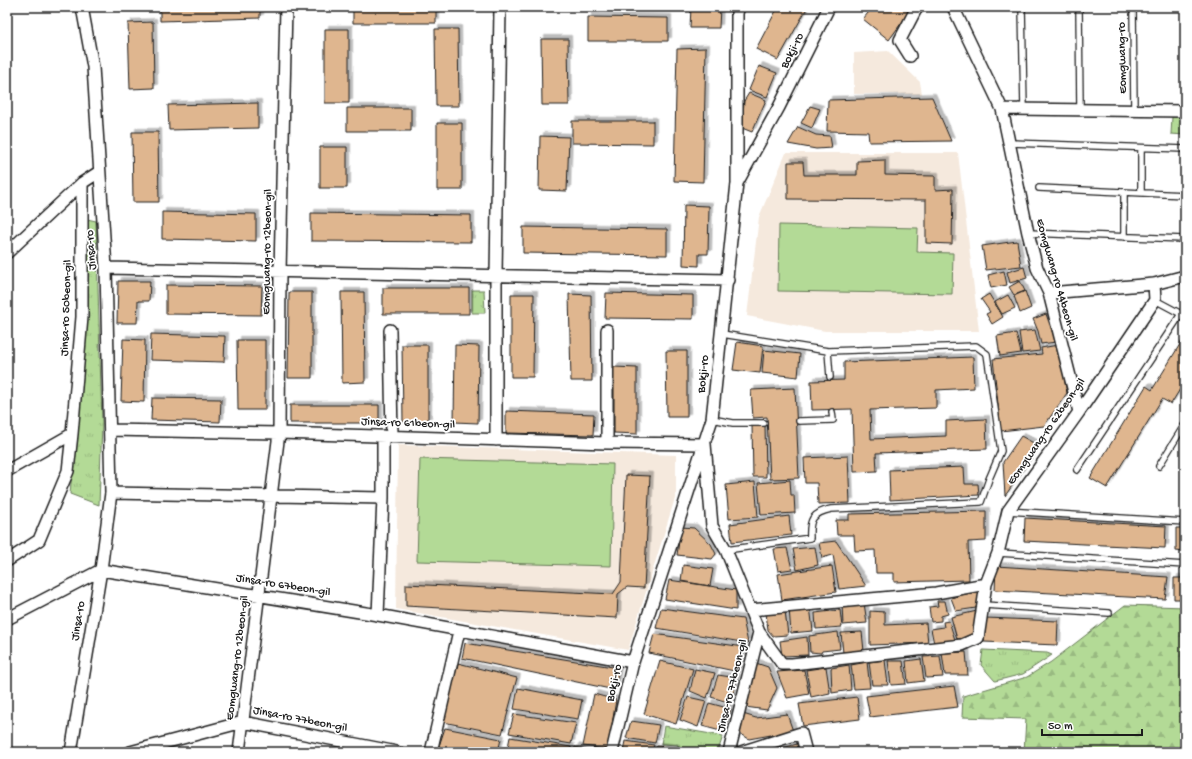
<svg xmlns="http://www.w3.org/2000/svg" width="1192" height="759" font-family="'Gochi Hand',sans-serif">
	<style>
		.built { fill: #f5e9dd }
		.grass { fill: url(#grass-tufts); stroke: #687b59 }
		.forest { fill: url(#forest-firs); stroke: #687b59 }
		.garden { fill: #b3da96; stroke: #687b59 }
		.building { fill: #dfb68f; stroke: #1c1c1c; filter: url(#shadow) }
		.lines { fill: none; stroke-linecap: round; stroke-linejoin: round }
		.service-casing { stroke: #1c1c1c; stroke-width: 8 }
		.minor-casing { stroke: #1c1c1c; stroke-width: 14 }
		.service { stroke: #fff; stroke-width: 5.5 }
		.minor { stroke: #fff; stroke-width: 11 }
		.labels { text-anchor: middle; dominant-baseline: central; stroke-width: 3.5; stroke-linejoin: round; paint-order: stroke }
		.street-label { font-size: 12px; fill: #1c1c1c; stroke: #fff }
	</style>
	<defs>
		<pattern id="grass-tufts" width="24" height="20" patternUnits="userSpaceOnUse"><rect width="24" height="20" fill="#b3da96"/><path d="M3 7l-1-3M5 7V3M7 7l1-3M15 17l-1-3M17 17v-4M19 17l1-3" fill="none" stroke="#99ba81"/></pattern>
		<pattern id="forest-firs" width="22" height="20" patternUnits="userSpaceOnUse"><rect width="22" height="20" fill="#b3da96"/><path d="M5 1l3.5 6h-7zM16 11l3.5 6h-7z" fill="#99ba81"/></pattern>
		<filter id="shadow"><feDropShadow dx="3.5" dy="-3.5" stdDeviation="0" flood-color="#0004"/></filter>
	</defs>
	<rect width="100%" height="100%" fill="#fff"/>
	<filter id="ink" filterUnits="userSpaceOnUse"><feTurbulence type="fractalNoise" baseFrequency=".025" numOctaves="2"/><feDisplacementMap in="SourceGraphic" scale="8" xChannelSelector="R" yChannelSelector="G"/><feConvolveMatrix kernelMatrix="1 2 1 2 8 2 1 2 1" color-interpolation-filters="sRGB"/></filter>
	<g filter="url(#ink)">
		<!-- built -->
		<path class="built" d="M888 51 920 82 922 94H854V53Z
			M786 153H958L979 331H825L747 316 759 217Z
			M398 445 676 455V495L628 650 396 609Z"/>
		<!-- grass -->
		<path class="grass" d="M1172 117 1185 118V135L1171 134Z
			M87 219 96 221 102 424 99 505 70 494 86 319Z
			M472 290H484L485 313H472Z
			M983 650 1047 653 1052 655 1023 674 995 681 981 665Z
			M664 726 723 736 719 748 709 752H678V745L661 744Z"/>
		<!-- forest -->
		<path class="forest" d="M1125 605 1185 607V752H1024L1026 719 962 717 963 696 1027 677 1051 662Z"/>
		<!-- garden -->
		<path class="garden" d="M779 225 918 228 917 252 953 253 952 294 778 291Z
			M420 459 613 464 611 566 417 561Z"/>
		<!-- building -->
		<path class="building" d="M160 7H260V18L160 21Z
			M353 7H436V23H353Z
			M691 7H720L719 28H690Z
			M778 7H806V10L778 60 756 49Z
			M873 7H913L889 40 863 19Z
			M588 17 668 18V41H588Z
			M153 22 154 88 130 89 128 23Z
			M325 29H349V103H325Z
			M435 29H458L459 106H436Z
			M541 39H568L569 105H542Z
			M706 48 703 182 674 181 677 49Z
			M759 66 777 73 767 97 749 90Z
			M749 93 766 100 752 132 742 128 744 101Z
			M932 97 951 141 869 142 868 132 827 131 828 100Z
			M258 103V128L169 130 168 105Z
			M810 106 820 109 812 128 801 123Z
			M347 108H411V131H347Z
			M572 121H653V144L572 143Z
			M437 123H462V190H437Z
			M798 127 816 135 830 136 832 148 816 149 788 144Z
			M132 132H158L159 202H133Z
			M540 136 569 137 567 191 539 190Z
			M320 147H347V188H320Z
			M885 160V175L935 176V190L953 189 952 244 926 243V200L788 199V162H803L804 175H857V161Z
			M684 205 709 206 708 254H699V266L683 265Z
			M162 212 256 214V241L162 239Z
			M311 213 471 215V242L311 241Z
			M523 227 667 229V255L523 253Z
			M1017 241 1021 266 986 270 982 246Z
			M1024 267 1027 278 1010 283 1007 272Z
			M1004 271 1007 285 991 288 988 275Z
			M118 281H150L149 301H138L137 323H117Z
			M1020 281 1025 291 1014 295 1009 287Z
			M166 285 262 286 261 315 166 314Z
			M383 288H469V314H383Z
			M1025 291 1031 308 1020 313 1014 296Z
			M289 292H312V378H288Z
			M341 292H364L365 382 342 383Z
			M606 293 693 295V319L605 318Z
			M511 294H534L533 377H511Z
			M569 294 591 295 592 381H571Z
			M989 294 1003 317 992 324 986 314 990 312 981 299Z
			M1008 295 1015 308 1002 314 995 302Z
			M1046 314 1056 342 1041 344 1038 331 1033 319Z
			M1035 330 1040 351 1022 353 1019 332Z
			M1016 333 1021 353 1000 356 997 336Z
			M151 334 225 336 224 362 150 360Z
			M1185 336V381L1171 404 1162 399 1107 488 1090 478 1146 386 1152 390Z
			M123 339 145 340 144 402 121 401Z
			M237 340H265V410H238Z
			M737 342 763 346 760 373 733 370Z
			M402 345H428V421L403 422Z
			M455 345 479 346 478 423 454 422Z
			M1058 345 1067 393 1044 426 1001 431 993 359 1042 354 1041 348Z
			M764 350 800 354 798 377 762 373Z
			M666 351H687V417H667Z
			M973 357 974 388 936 390V408L870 410 871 439 946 436V421L986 419 987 449 876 453 877 471 854 472 852 409 812 410 811 381 844 380V362Z
			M614 367 637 368V434L614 433Z
			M795 388 799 478 770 479 767 417 753 418 751 390Z
			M152 398 221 399 220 422 151 420Z
			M290 405H379V423H290Z
			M506 411 594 414 593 435 506 433Z
			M765 424 766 477H753L752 425Z
			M1021 436 1039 446 1005 496 1003 462Z
			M848 456 850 503 818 504 817 483H805L804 458Z
			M964 467 965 484H978L979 495 890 500 889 470Z
			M626 475 650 476 644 588 627 587 618 594 617 618 406 606V584L613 594 621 582Z
			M790 480 791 495H794L795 513 761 515 758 483Z
			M755 482 758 517 729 519 726 485Z
			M986 511V541L968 542 969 580 894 582V573H876L875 550 855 551 854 535H837L836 520H849V514Z
			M789 516 791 535 732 542 730 524Z
			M1025 518 1166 526 1165 548 1024 541Z
			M681 527 694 528 711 544 716 554 712 559 677 555Z
			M1176 528H1185V552L1176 551Z
			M836 541 866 586 839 589 833 555 822 558 819 543Z
			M815 547 818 565 797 570 793 549Z
			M787 548 792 569 778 571 774 549Z
			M683 565 713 569 710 586 681 581Z
			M832 566 836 592 782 600 778 574Z
			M996 566 1168 577 1165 599 995 590Z
			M1174 578H1185V599H1174Z
			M669 580 736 590V610L665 599Z
			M980 590 976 608 956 611 951 598Z
			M937 601H945L948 614 941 616V621L931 622 929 607 938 606Z
			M864 603 867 623 843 625 842 604Z
			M810 606 813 631 791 633 789 608Z
			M661 608 743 619 748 643 656 628Z
			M840 610 842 627 816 629 815 613Z
			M785 611 788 635 773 636 768 630 766 613Z
			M870 611 885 612V625L926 623 928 643 870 645Z
			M977 611 973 637 957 639 951 617Z
			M986 618 1058 621 1057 645 984 642Z
			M949 621 956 643 934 644 931 629 944 627 943 622Z
			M838 632 840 649 822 651 821 653 810 652 809 636Z
			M862 632 864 651 843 653 841 633Z
			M654 634 744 647 739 672 649 653Z
			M807 637 808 655 782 656 780 641Z
			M465 643 619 668 615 690 462 658Z
			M966 652 968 675H945L942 653Z
			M940 656 943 677 926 678 923 657Z
			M921 659 924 681 908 683 906 661Z
			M885 660 888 685H872L869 662Z
			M660 661 693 669 676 724 644 714Z
			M888 661H903L906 684 891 685Z
			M867 662 870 688 854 689 851 665Z
			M458 663 517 678 502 734 443 722Z
			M756 663 768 667 777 688 767 710 745 707Z
			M849 665 851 690 832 693 831 668Z
			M826 667 830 693 811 697 806 670Z
			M695 669 715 673 707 698 690 691Z
			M804 670 809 694 787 698 777 672Z
			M718 675 737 678 731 703 711 697Z
			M954 686 958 707 870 717 866 696Z
			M518 688 582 700 578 719 514 709Z
			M594 694 616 700 608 749 583 746Z
			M688 697 706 701 698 727 680 720Z
			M857 697 860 719 803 726 799 704Z
			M709 703 731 709 724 732 702 726Z
			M514 714 576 723 571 744 509 733Z
			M743 714 756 718 787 714 793 731 749 739 738 732Z
			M631 721 659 725 655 743 626 738Z
			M445 728 501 739 498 752H437Z
			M510 737 571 747 570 752H507Z
			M625 741 654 745 652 752 623 751Z
			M797 744 799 752H768Z
			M657 746 676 748 675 752H655Z
			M575 747 594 752H574Z"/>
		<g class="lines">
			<!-- service casing -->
			<g class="service-casing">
				<path id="service" d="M1022 7 1024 109
					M1079 7 1080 109
					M1133 7 1134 110
					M1009 143 1185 149
					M1039 188 1185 195
					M1124 192V237
					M1141 193V148
					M1028 233 1184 239
					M1155 300 1185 316
					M722 334 828 351 830 377
					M712 419 733 423H764
					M799 421 833 420 832 412
					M1159 466 1185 424
					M1077 470 1181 314
					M1008 511 1185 522
					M726 550 810 538C809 520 812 513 831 509L981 502 989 479 1001 451 987 354 976 346 828 351
					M998 553 1185 565
					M984 605 1109 613"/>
			</g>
			<!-- minor casing -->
			<g class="minor-casing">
				<path id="minor" d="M953 7 1002 109 1028 233 1037 268 1049 293 1079 412
					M910 56 900 40 915 11 918 7
					M1002 109 1185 111
					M737 182V13L739 7
					M7 253 82 183 99 172
					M106 268 728 280
					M1049 293 1154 284 1185 276
					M390 330 392 436
					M607 330V443
					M110 430 279 433 607 443 705 444 712 526 726 550 759 632 729 752
					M496 440V275L500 7
					M7 471 72 434
					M111 493 383 498
					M7 561 39 540 68 471 72 434 82 317V183
					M750 610 936 593 986 584
					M378 615 383 498V436
					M7 619 101 570 378 615 633 662
					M759 632 782 664H792L962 645 978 638 986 584 998 553 1008 511 1079 412 1155 300 1154 284
					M71 752 101 570 111 493 106 268 93 67 82 7
					M130 752 243 722 397 752
					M239 752 279 433 280 272 286 7
					M431 752 459 631
					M612 752 633 662 712 419 737 183 779 107 829 7
					M741 752 801 733 806 752"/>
			</g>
			<!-- service -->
			<use href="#service" class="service"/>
			<!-- minor -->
			<use href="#minor" class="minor"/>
		</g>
	</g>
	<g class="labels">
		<!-- street labels -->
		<g class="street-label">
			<text transform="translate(793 51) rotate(-63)">Bokji-ro</text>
			<text transform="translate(1123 58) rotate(-91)">Eomgwang-ro</text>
			<text transform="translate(92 250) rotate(-94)">Jinsa-ro</text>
			<text transform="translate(268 252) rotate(-89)">Eomgwang-ro 12beon-gil</text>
			<text transform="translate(1056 280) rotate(74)">Eomgwang-ro 44beon-gil</text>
			<text transform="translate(67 308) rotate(-88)">Jinsa-ro 50beon-gil</text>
			<text transform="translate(704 374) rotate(-84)">Bokji-ro</text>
			<text transform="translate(408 424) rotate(2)">Jinsa-ro 61beon-gil</text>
			<text transform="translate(1047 432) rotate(-55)">Eomgwang-ro 62beon-gil</text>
			<text transform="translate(283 586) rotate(9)">Jinsa-ro 67beon-gil</text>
			<text transform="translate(79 621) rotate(-81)">Jinsa-ro</text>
			<text transform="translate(238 658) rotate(-83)">Eomgwang-ro 12beon-gil</text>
			<text transform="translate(615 683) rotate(-77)">Bokji-ro</text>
			<text transform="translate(733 686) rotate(-76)">Jinsa-ro 77beon-gil</text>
			<text transform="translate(300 720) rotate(11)">Jinsa-ro 77beon-gil</text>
		</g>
	</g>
	<!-- margin -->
	<rect width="1192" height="759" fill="none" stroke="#fff" stroke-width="24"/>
	<rect x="12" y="12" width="1168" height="735" fill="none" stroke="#1c1c1c" stroke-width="1.5" filter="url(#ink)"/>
	<!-- scale -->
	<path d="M1042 729v6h100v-6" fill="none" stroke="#1c1c1c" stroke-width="2"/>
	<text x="1048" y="729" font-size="12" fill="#1c1c1c" stroke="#ffffff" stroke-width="3" paint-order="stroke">50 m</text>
</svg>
